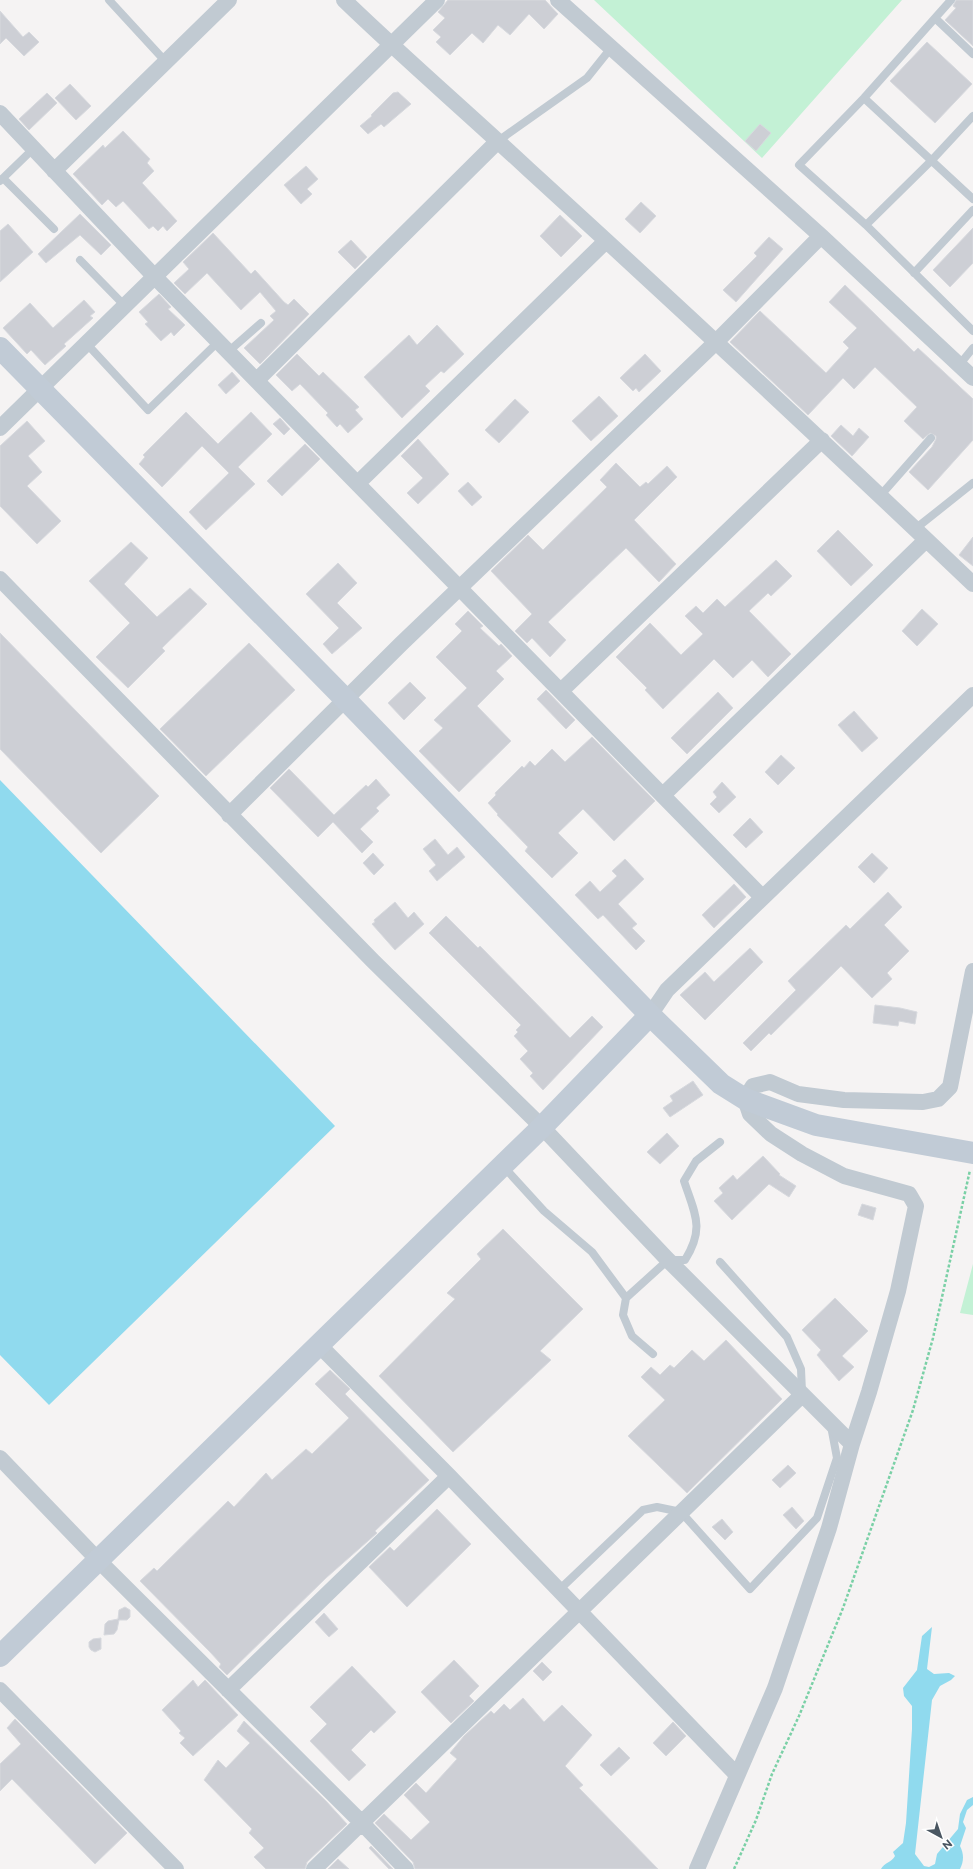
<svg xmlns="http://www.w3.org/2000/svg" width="973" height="1869" font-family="Montserrat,sans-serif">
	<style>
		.green { fill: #c3f1d5 }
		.water { fill: #90daee }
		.building { fill: #cdcfd5; stroke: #d7d9de }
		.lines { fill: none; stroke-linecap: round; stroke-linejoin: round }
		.path { stroke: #7ad0a6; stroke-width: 2.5; stroke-dasharray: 3 2; stroke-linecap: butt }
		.lane { stroke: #c1cad2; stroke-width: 8 }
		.street { stroke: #c1cad2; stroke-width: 16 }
		.secondary { stroke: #c1cbd6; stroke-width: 22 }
	</style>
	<rect width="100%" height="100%" fill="#f5f3f3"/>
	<!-- green -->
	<path class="green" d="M594 0H902L762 158Z
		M973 1264V1315L960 1313Z"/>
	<!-- water -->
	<path class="water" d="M0 780 335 1126 49 1405 0 1355Z
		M932 1627 927 1669 934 1674 949 1673 955 1676 951 1680 940 1686 932 1700 915 1854 924 1866 929 1867 935 1864 937 1854 958 1829 960 1814 967 1800 973 1797V1805L967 1810 963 1822 966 1828 960 1846C964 1854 964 1861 960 1869H881C884 1863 892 1862 895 1856L893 1852 903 1843 906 1823 912 1729V1706L904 1696 903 1688 917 1670 922 1636Z"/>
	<!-- building -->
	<path class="building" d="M448 0H545L558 14 544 29 529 14 510 35 498 25 483 43 472 33 450 55 436 42 441 37 433 30 445 18 438 12Z
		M956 0H973V46L945 20 956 8 953 6Z
		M0 11 23 37 29 32 39 42 24 56 6 38 0 44Z
		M927 42 972 84 935 123 890 81Z
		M70 84 91 106 76 120 55 98Z
		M398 92 411 104 384 127 381 124 368 134 360 126 372 116 371 115 393 93Z
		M47 93 57 103 29 130 19 119Z
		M760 124 771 133 756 151 745 141Z
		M123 131 150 159 147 163 154 171 142 183 177 221 167 231 163 226 158 231 153 226 149 229 123 201 116 207 108 199 102 205 73 174 103 145 105 148Z
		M306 166 318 179 307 189 312 194 301 204 284 185Z
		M641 202 656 216 640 233 625 219Z
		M80 214 111 245 101 255 80 235 46 263 38 254Z
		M560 215 582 236 561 257 540 236Z
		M8 224 33 252 0 282V231Z
		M973 228V263L950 287 933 270Z
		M213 233 251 274 255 270 284 302 288 305 294 299 309 314 260 364 244 348 274 320 270 316 276 311 260 292 241 310 207 273 185 294 174 283 189 269 183 262Z
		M769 237 783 249 736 302 723 290 757 256 754 253Z
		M351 240 367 257 355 269 338 252Z
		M845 285 914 352 918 348 973 399V440L928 490 909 472 932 447 936 439V436L930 433 923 439 904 421 917 407 875 367 854 389 843 378 808 415 730 342 760 311 826 373 849 348 843 342 857 328 829 302Z
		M159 294 171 307 168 309 185 325 174 336 171 332 161 341 145 324 148 322 139 312Z
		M84 300 95 312 90 316 93 318 64 344 66 346 45 365 31 350 27 354 3 328 30 303 53 328Z
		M437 325 464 354 444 373 441 371 425 386 430 391 402 418 364 377 409 335 417 345Z
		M297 354 319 376 323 372 359 407 355 410 363 419 348 433 340 424 337 427 326 415 328 413 300 384 292 391 276 375Z
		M645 354 661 371 639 392 636 388 633 391 620 378Z
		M232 372 240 381 226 394 218 385Z
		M599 396 618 416 591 441 572 421Z
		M515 399 529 412 499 443 485 430Z
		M186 412 218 444 251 412 272 434 238 467 255 484 206 530 189 512 229 473 202 446 162 487 139 464 145 457 143 455Z
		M280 418 290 429 284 435 273 424Z
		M27 421 45 441 28 456 42 472 27 486 61 521 37 544 0 506V446Z
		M841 425 853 436 859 428 869 437 852 456 831 436Z
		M418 439 449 474 418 504 407 493 423 478 401 456Z
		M305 444 320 459 282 496 267 481Z
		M616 463 640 487 646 482 648 484 667 466 677 477 634 520 676 564 659 582 626 548 548 622 566 640 550 657 532 638 527 643 515 631 532 614 491 571 528 535 543 550 607 487 600 480Z
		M468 482 482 497 472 506 458 491Z
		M838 530 873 565 851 586 817 551Z
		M973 537V566L959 555Z
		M131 542 148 558 124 584 157 617 190 588 207 604 162 648 165 651 128 688 96 657 130 623 89 581Z
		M776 560 792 576 771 596 768 593 749 611 791 654 768 677 752 660 733 678 714 659 663 709 645 690 647 688 616 657 650 623 681 655 703 634 685 616 696 606 703 613 717 599 725 607Z
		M338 563 357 583 337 603 362 628 332 654 323 644 339 628 306 594Z
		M922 609 938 624 917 646 902 631Z
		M468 611 483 626 480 628 499 646 501 644 512 656 496 671 504 679 477 706 511 741 459 792 419 751 443 728 434 720 467 688 436 657 462 631 455 624Z
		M0 633 159 796 101 853 0 749Z
		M249 643 295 690 206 776 160 729Z
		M410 682 426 698 404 720 388 703Z
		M546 690 575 720 566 729 537 699Z
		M718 692 733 708 687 754 671 738Z
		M854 711 878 738 862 752 838 725Z
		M592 737 655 801 614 841 583 809 558 833 578 853 552 878 525 851 528 847 497 815 498 814 488 803 496 795 495 793 522 766 524 768 530 761 535 766 552 749 565 762Z
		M781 755 795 768 778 785 765 772Z
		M289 769 334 815 366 785 368 787 376 779 390 795 376 808 379 811 360 829 373 842 362 853 333 822 318 837 270 788Z
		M722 782 736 797 719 813 710 804 717 797 713 792Z
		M750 818 763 832 746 848 733 835Z
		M435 839 448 855 457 847 465 857 437 881 429 871 436 865 423 849Z
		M373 853 384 865 374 875 363 863Z
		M872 853 888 868 874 883 858 867Z
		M625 859 644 879 618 904 637 924 632 928 645 941 636 950 603 915 598 919 575 895 590 881 600 892 617 876 612 871Z
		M734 884 746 897 714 928 702 915Z
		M888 892 902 907 884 925 909 951 887 973 892 979 872 998 841 966 771 1035 769 1033 751 1051 743 1043 796 990 788 981 846 925 850 929Z
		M395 902 408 918 414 912 424 924 395 950 372 924 375 922 374 920Z
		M446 916 478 948 480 946 570 1038 592 1016 603 1027 543 1090 530 1076 533 1073 520 1059 528 1051 514 1036 518 1032 516 1030 521 1025 429 933Z
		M750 948 763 962 705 1020 680 995 705 972 714 982Z
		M875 1005 900 1008 917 1012 915 1024 899 1021 898 1026 873 1023Z
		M693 1081 703 1095 670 1117 663 1108 673 1101 670 1096Z
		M667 1133 679 1146 660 1164 647 1152Z
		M763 1156 780 1174 779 1175 796 1186 789 1197 769 1184 732 1220 714 1201 723 1193 719 1188 733 1175 737 1180Z
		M862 1204 876 1208 873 1220 858 1215Z
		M503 1229 583 1309 540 1351 551 1360 453 1452 379 1376 455 1299 447 1293 481 1259 477 1254Z
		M835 1298 868 1331 842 1356 854 1367 839 1381 817 1355 821 1350 802 1330Z
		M726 1340 782 1399 687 1493 628 1436 665 1400 641 1377 651 1367 660 1375 670 1365 674 1368 692 1350 704 1361Z
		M330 1370 350 1389 345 1394 429 1480 375 1531 377 1533 326 1578 227 1675 219 1667 221 1664 210 1652 140 1581 154 1568 157 1571 228 1501 234 1507 266 1473 272 1480 306 1449 312 1454 349 1418 315 1384Z
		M788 1465 796 1473 780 1488 772 1480Z
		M792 1507 804 1521 796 1529 783 1515Z
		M437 1509 471 1544 407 1607 369 1567 390 1547 394 1551Z
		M722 1519 733 1532 725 1540 712 1527Z
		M125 1607 130 1610V1617L127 1620H119L117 1630 114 1634 104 1635 105 1624 108 1621 118 1619 119 1610Z
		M324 1613 338 1629 329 1637 315 1622Z
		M101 1638V1649L95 1652 91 1650 89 1647V1642L93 1639Z
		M454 1660 479 1686 469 1696 474 1701 451 1723 421 1692Z
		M542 1662 552 1672 543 1681 533 1671Z
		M352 1666 396 1712 374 1733 371 1730 351 1750 366 1765 349 1781 310 1741 327 1724 310 1707Z
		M193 1680 198 1687 205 1680 238 1715 193 1756 180 1743 185 1738 179 1733 181 1731 162 1710Z
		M523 1698 544 1722 562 1705 592 1735 565 1766 583 1785 579 1788 658 1869H415L413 1862 375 1823 384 1814 411 1840 430 1822 404 1795 416 1783 426 1793 457 1759 450 1753 464 1736 491 1711 494 1714 504 1704 510 1710Z
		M15 1719 127 1833 95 1864 12 1779 0 1791V1764L21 1744 7 1728Z
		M244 1721 326 1801 347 1824 307 1862 305 1869H266L254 1857 264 1848 249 1833 252 1829 204 1780 218 1760 226 1768 250 1743 237 1731Z
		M673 1722 686 1736 666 1756 653 1743Z
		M619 1747 630 1758 611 1776 600 1765Z
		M371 1846 393 1869H389L369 1848Z
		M338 1859 349 1869H328Z"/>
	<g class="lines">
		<!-- path -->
		<path class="path" d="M734 1869 756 1820 772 1774 799 1716 843 1608 913 1410 933 1338 970 1170"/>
		<!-- lane -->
		<path class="lane" d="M109 0 166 62
			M951 0 864 98 799 165 866 225 973 331
			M935 18 973 54
			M864 98 973 199
			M498 141 587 78 611 48
			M3 178 54 229
			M0 181 33 149
			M866 225 932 160 973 116
			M80 260 124 305
			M914 273 973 210
			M86 343 148 410 219 341
			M229 351 261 323
			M960 364 973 348
			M880 496 931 438
			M915 529 973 483
			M503 1166 544 1211 592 1252 626 1298
			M720 1262 787 1337 801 1369 802 1392
			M653 1354 632 1336 623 1315 626 1298 668 1260H685C705 1228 695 1214 684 1181L696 1161 720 1142
			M559 1590 643 1510 657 1507 681 1512 750 1589 817 1518 837 1458 831 1426"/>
		<!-- street -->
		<path class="street" d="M344 0C404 58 467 112 528 169 678 306 826 444 973 584
			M558 0 821 236 973 378
			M0 113 154 276 762 897
			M54 171 229 0
			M257 380 498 141
			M0 428 437 0
			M358 483 606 241
			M0 579 373 961 542 1127 668 1260 852 1444
			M562 690 822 440
			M663 795 926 540
			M229 815 401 644 716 342 821 236
			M650 1015 667 990 973 695
			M318 1344 449 1476 737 1775
			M0 1458 98 1560 362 1823 406 1869
			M0 1690 176 1869
			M228 1690 449 1476
			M314 1869 802 1395
			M697 1869 775 1688 829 1528 852 1444 869 1392 898 1291 916 1206 909 1194 844 1176 802 1154 771 1134 750 1114 745 1099 753 1086 770 1082 798 1094 844 1100 923 1102 938 1099 950 1087 973 971"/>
		<!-- secondary -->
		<path class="secondary" d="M0 348 345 699 650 1015 721 1084 745 1099 816 1125 973 1153
			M0 1656 542 1127 650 1015"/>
	</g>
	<!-- north arrow -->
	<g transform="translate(941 1837) rotate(140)" stroke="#ffffff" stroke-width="3" paint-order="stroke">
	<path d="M0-3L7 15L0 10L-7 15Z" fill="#4a5661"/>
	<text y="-6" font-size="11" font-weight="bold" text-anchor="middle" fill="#4a5661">N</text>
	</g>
</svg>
